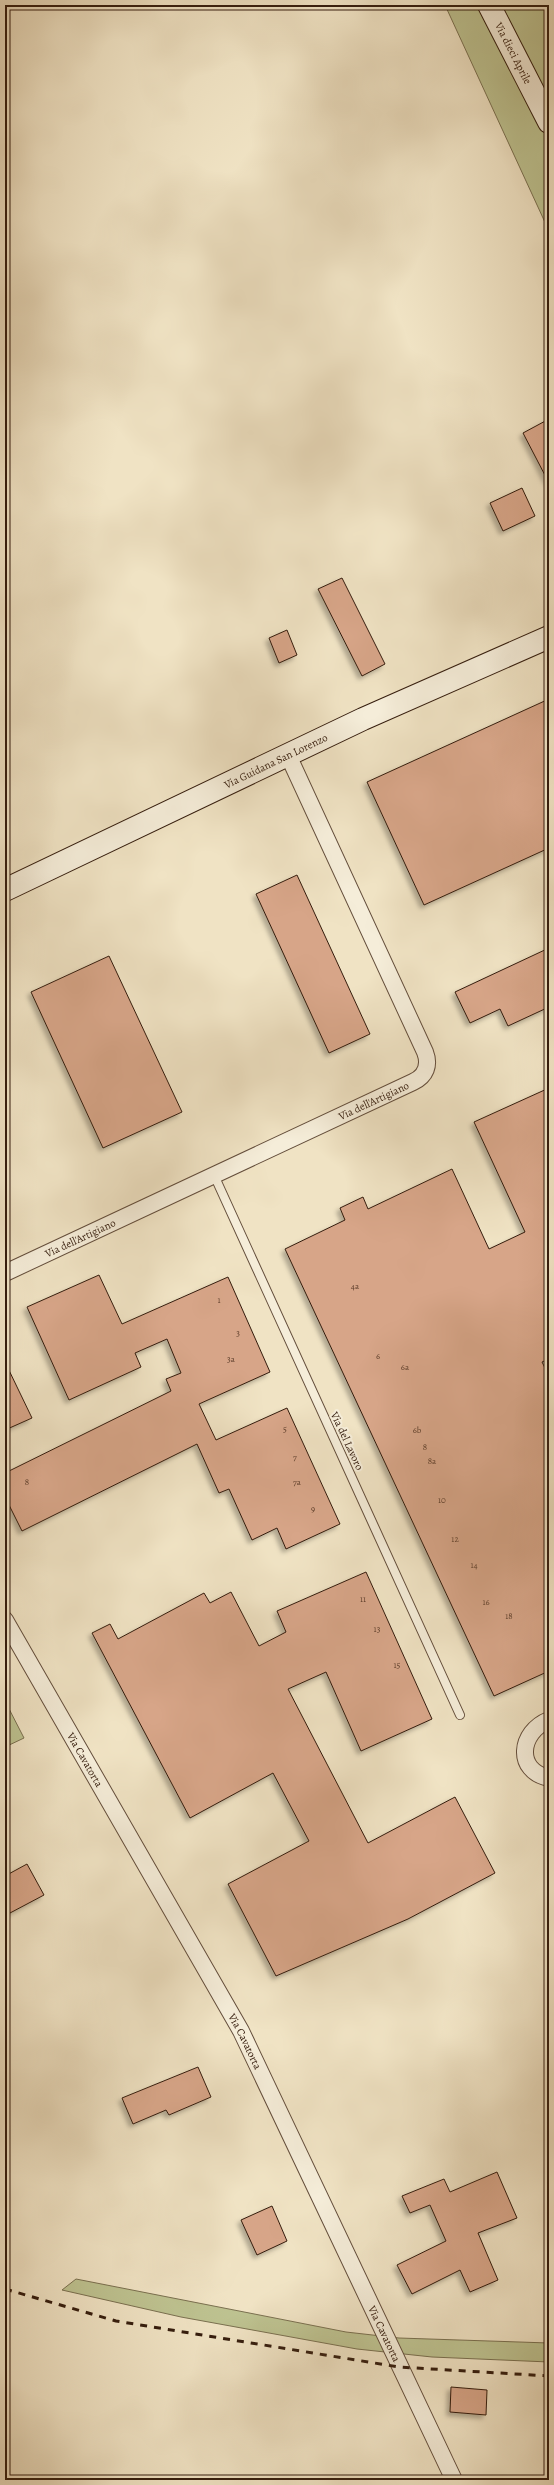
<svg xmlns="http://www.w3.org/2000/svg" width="554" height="2485" font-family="Alegreya,serif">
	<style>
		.green { fill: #bec391; stroke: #7a7050 }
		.building { fill: #d7a588; stroke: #351d0e; filter: url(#shadow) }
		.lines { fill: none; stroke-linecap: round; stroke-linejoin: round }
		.lane-casing { stroke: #644e3c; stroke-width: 10 }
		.street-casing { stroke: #644e3c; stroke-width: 18 }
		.secondary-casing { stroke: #351d0e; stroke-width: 24 }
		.lane { stroke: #f5edd9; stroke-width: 8 }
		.street { stroke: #f5edd9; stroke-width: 16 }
		.secondary { stroke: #f5edd9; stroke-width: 22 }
		.rail { stroke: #351d0e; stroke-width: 3; stroke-dasharray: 7 7; stroke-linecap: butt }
		.labels { text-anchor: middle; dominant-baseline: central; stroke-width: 4; stroke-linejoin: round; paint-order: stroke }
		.number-label { font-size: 9px; fill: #5e3f2c }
		.street-label { font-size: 11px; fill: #351d0e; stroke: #f5edd9 }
	</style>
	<defs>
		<filter id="shadow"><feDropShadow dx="-3.5" dy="3.5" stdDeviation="2" flood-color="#0004"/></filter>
	</defs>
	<rect width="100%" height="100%" fill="#f0e3c4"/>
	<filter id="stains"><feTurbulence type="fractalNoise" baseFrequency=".005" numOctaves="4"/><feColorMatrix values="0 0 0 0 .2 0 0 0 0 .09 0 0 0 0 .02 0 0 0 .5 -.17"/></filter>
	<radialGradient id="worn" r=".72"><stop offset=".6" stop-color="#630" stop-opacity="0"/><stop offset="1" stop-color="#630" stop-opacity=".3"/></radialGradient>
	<!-- green -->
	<path class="green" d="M445 5H549V231Z
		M5 1701 24 1738 5 1747Z
		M76 2279 346 2332 399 2338 549 2343V2362L432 2357 357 2349 181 2317 62 2290Z"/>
	<!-- building -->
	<path class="building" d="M549 419V483L523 433Z
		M522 488 535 516 503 531 490 503Z
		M342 578 385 664 362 676 318 589Z
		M287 630 297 655 279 663 269 638Z
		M549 699V848L424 905 367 782Z
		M297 875 370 1034 329 1053 256 894Z
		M549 948V1007L508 1026 500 1009 470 1023 455 992Z
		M109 956 182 1112 103 1148 31 992Z
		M549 1088V1359L542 1362 549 1376V1671L494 1696 285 1249 345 1220 340 1208 363 1197 368 1209 452 1169 489 1249 525 1232 474 1122Z
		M99 1275 122 1324 228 1277 270 1372 199 1404 216 1440 287 1408 340 1524 286 1549 277 1528 252 1540 229 1489 219 1493 197 1444 22 1531 5 1497V1473L171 1391 166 1379 181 1373 167 1339 135 1353 141 1367 69 1400 27 1307Z
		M5 1362 32 1418 5 1430Z
		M366 1572 432 1719 361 1751 326 1672 288 1689 368 1843 455 1797 495 1873 408 1919 276 1976 228 1884 309 1841 273 1773 190 1818 92 1633 110 1624 118 1639 204 1593 210 1603 231 1592 259 1646 286 1632 277 1611Z
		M27 1864 44 1895 10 1913 5 1903V1876Z
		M198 2067 211 2097 169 2115 166 2110 133 2124 122 2098Z
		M497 2172 517 2218 478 2233 498 2280 470 2292 460 2270 412 2294 397 2265 446 2241 430 2205 410 2213 402 2196 444 2179 450 2192Z
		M272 2206 287 2241 257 2255 241 2220Z
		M451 2387 487 2390 486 2415 450 2412Z"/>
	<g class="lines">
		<!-- lane casing -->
		<g class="lane-casing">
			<path id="lane" d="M214 1175 460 1715"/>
		</g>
		<!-- street casing -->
		<g class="street-casing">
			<g id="street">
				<path id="s1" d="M5 1273 413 1082C426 1076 430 1065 425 1052L288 755"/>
				<path id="s2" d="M5 1620 241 2031 454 2480"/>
				<path d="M549 1720C519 1732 515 1771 549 1778"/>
			</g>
		</g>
		<!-- secondary casing -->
		<g class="secondary-casing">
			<g id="secondary">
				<path id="s3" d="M489 5 549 122"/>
				<path id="s4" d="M5 890 363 719 549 637"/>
			</g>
		</g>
		<!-- lane -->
		<use href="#lane" class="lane"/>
		<!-- street -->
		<use href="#street" class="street"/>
		<!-- secondary -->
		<use href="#secondary" class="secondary"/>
		<!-- rail -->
		<path class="rail" d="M5 2289 116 2321 399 2367 549 2376"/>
	</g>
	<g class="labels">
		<!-- number labels -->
		<g class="number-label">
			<text x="355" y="1286">4a</text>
			<text x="219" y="1300">1</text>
			<text x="238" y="1333">3</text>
			<text x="378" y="1356">6</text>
			<text x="231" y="1359">3a</text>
			<text x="405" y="1367">6a</text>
			<text x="285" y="1429">5</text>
			<text x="417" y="1430">6b</text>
			<text x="425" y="1447">8</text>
			<text x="295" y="1457">7</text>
			<text x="432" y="1461">8a</text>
			<text x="27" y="1482">8</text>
			<text x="297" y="1482">7a</text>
			<text x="442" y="1500">10</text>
			<text x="313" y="1509">9</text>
			<text x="455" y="1539">12</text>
			<text x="474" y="1565">14</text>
			<text x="363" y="1599">11</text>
			<text x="486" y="1602">16</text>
			<text x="509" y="1616">18</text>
			<text x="377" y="1629">13</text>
			<text x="397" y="1665">15</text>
		</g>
		<!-- street labels -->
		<g class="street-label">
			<text stroke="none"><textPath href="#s3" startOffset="54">Via dieci Aprile</textPath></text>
			<text stroke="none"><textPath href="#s4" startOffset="300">Via Guidana San Lorenzo</textPath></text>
			<text stroke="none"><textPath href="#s1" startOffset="407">Via dell'Artigiano</textPath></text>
			<text stroke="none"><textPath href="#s1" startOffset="83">Via dell'Artigiano</textPath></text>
			<text transform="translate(347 1441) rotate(65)">Via del Lavoro</text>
			<text stroke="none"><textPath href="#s2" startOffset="161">Via Cavatorta</textPath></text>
			<text stroke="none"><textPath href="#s2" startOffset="485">Via Cavatorta</textPath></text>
			<text stroke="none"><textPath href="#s2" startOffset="809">Via Cavatorta</textPath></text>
		</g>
	</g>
	<!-- margin -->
	<rect width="554" height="2485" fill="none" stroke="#f0e3c4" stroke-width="20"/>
	<rect x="6" y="6" width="542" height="2473" fill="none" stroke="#351d0e" stroke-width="2"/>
	<rect x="10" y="10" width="534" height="2465" fill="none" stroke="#351d0e"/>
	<rect width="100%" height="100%" filter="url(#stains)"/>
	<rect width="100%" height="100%" fill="url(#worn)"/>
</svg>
